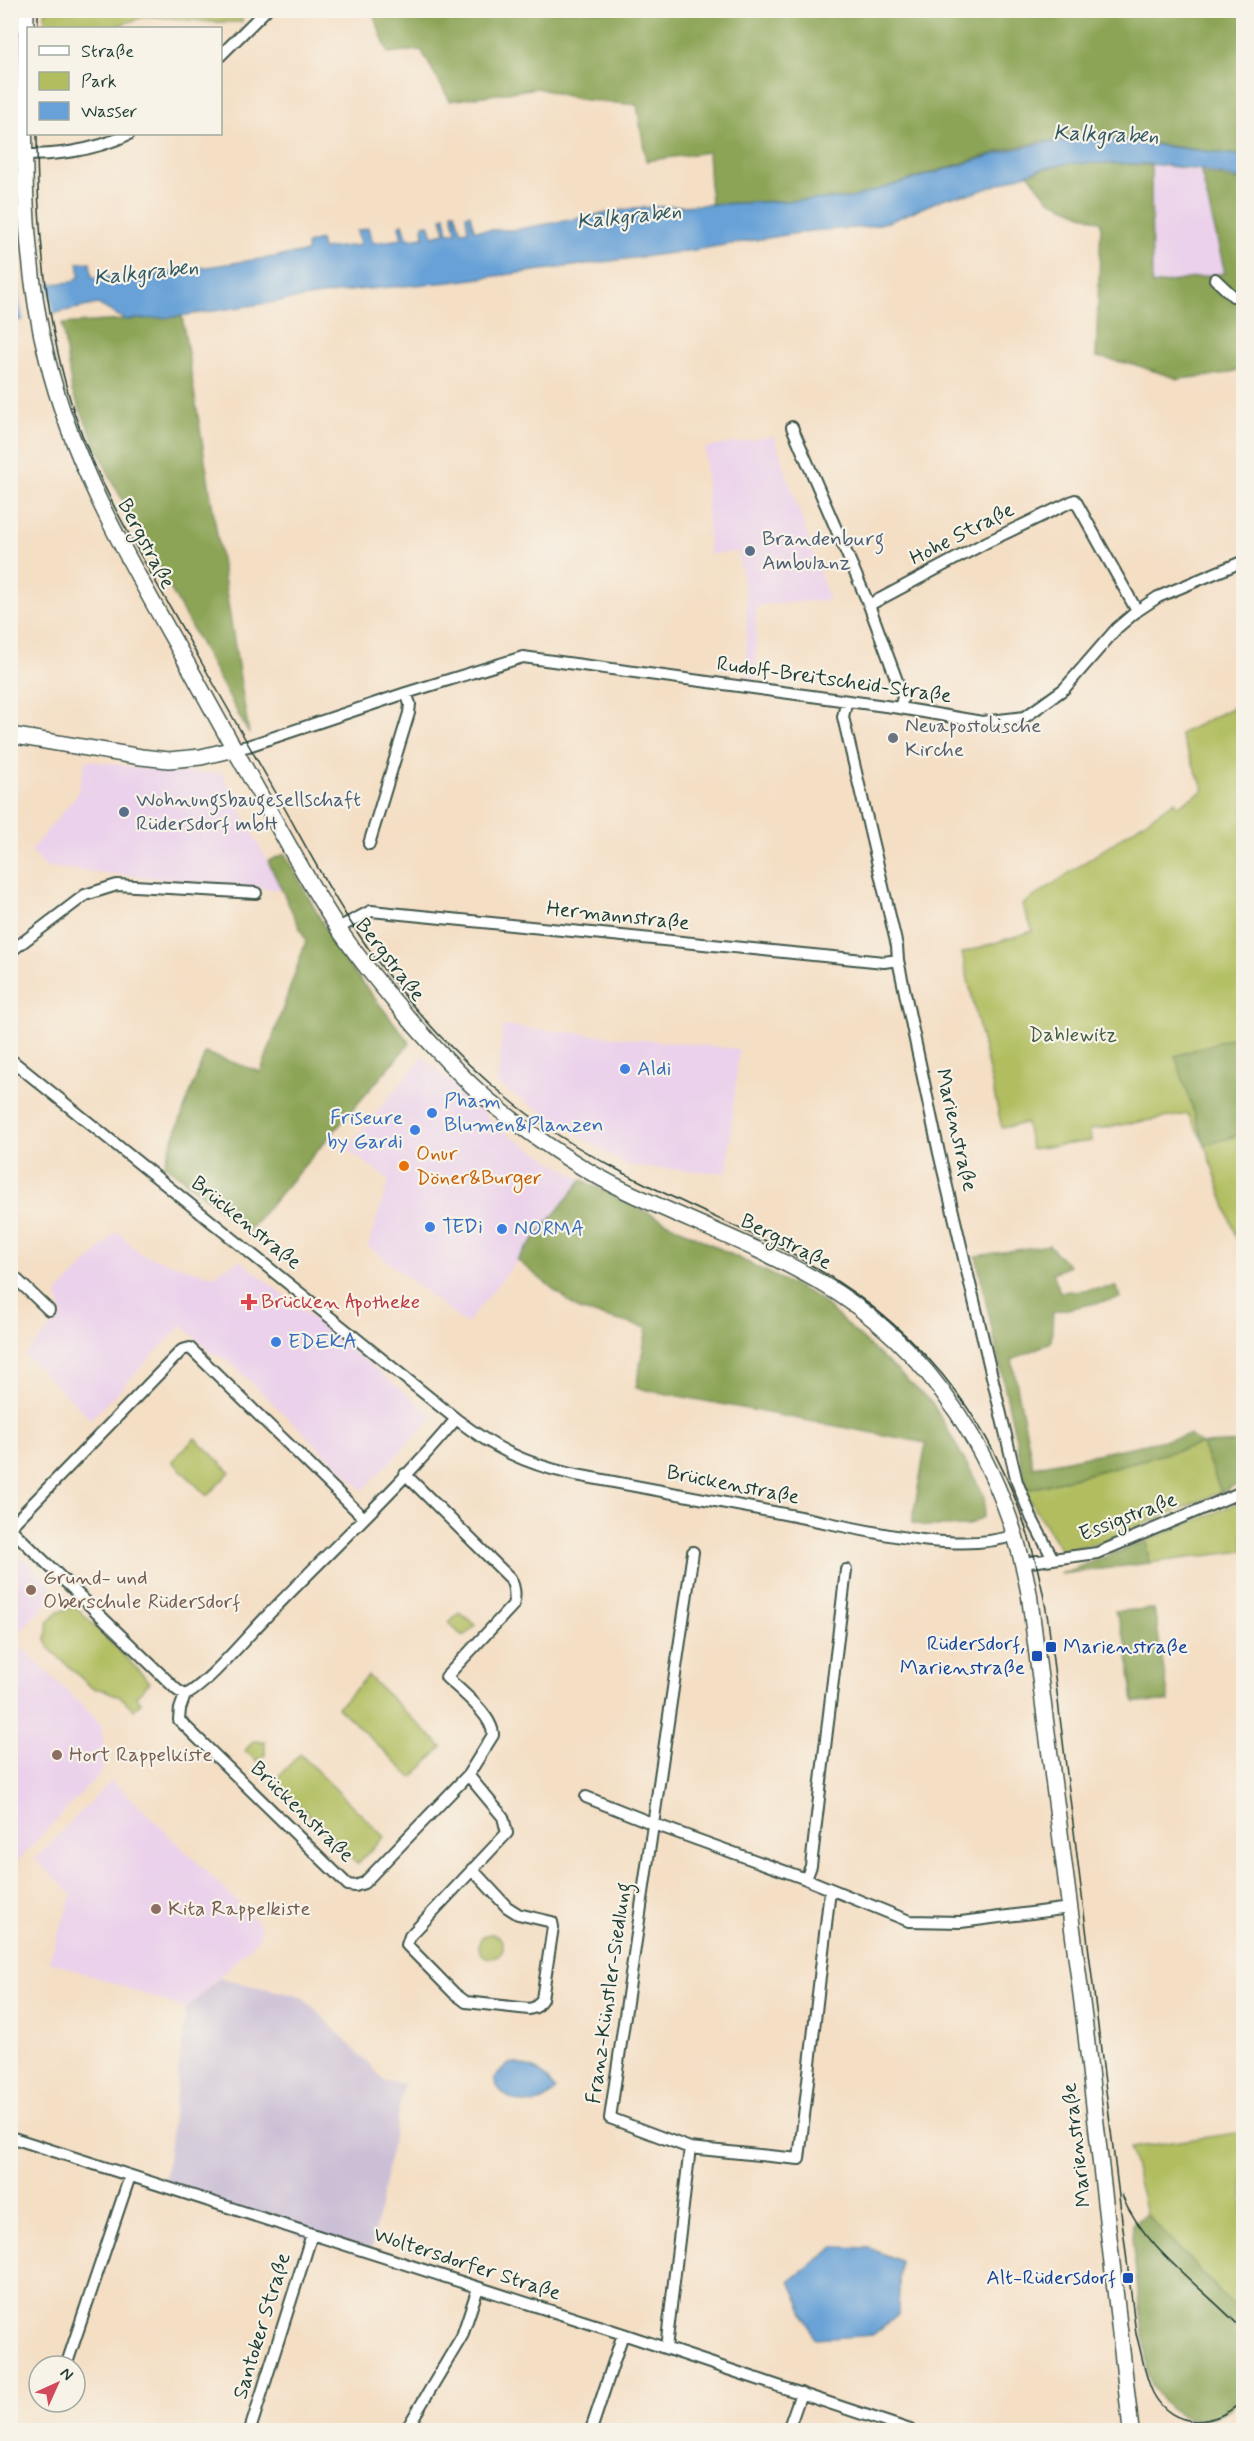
<svg xmlns="http://www.w3.org/2000/svg" width="1254" height="2441" font-family="Mynerve,sans-serif">
	<style>
		.built { fill: #ebd1eb }
		.industrial { fill: #cbbfd5 }
		.green { fill: #b1bd5f; stroke: #687d4a; stroke-width: 1.5 }
		.forest { fill: #8ca456; stroke: #567045; stroke-width: 1.5 }
		.water { fill: #67a1d7; stroke: #436f86; stroke-width: 1.5 }
		.pier { fill: #f4dec4 }
		.lines { fill: none; stroke-linecap: round; stroke-linejoin: round }
		.street-casing { stroke: #3f554a; stroke-width: 14 }
		.secondary-casing { stroke: #3f554a; stroke-width: 18 }
		.street { stroke: #fff; stroke-width: 10 }
		.secondary { stroke: #fff; stroke-width: 15 }
		.tram { stroke: #1f3d34; stroke-width: 1.5 }
		.service-dot { fill: #5c6f8a; stroke: #f7f3e8; stroke-width: 2 }
		.worship-dot { fill: #6b7280; stroke: #f7f3e8; stroke-width: 2 }
		.shop-dot { fill: #3f7fe0; stroke: #f7f3e8; stroke-width: 2 }
		.food-dot { fill: #e8710a; stroke: #f7f3e8; stroke-width: 2 }
		.health-dot { fill: #e0444e; stroke: #f7f3e8; stroke-width: 2 }
		.education-dot { fill: #8d6e63; stroke: #f7f3e8; stroke-width: 2 }
		.transit-dot { fill: #1a4fb4; stroke: #f7f3e8; stroke-width: 2 }
		.labels { text-anchor: middle; dominant-baseline: central; stroke-width: 4.5; stroke-linejoin: round; paint-order: stroke }
		.street-label { font-size: 21px; fill: #1f3d34; stroke: #f7f3e8 }
		.service-label { font-size: 21px; fill: #4e5e75; stroke: #f7f3e8; text-anchor: start }
		.worship-label { font-size: 21px; fill: #5b616d; stroke: #f7f3e8; text-anchor: start }
		.park-label { font-size: 21px; fill: #445d3f; stroke: #f7f3e8 }
		.shop-label { font-size: 21px; fill: #366cbe; stroke: #f7f3e8; text-anchor: start }
		.food-label { font-size: 21px; fill: #c56008; stroke: #f7f3e8; text-anchor: start }
		.health-label { font-size: 21px; fill: #be3a42; stroke: #f7f3e8; text-anchor: start }
		.education-label { font-size: 21px; fill: #785e54; stroke: #f7f3e8; text-anchor: start }
		.transit-label { font-size: 21px; fill: #164399; stroke: #f7f3e8; text-anchor: end }
		.water-label { font-size: 22px; font-style: italic; fill: #355b65; stroke: #f7f3e8 }
	</style>
	<rect width="100%" height="100%" fill="#f7f3e8"/>
	<filter id="ink" filterUnits="userSpaceOnUse"><feTurbulence type="fractalNoise" baseFrequency=".0167" numOctaves="2"/><feDisplacementMap in="SourceGraphic" scale="12" xChannelSelector="R" yChannelSelector="G"/><feConvolveMatrix kernelMatrix="1 2 1 2 8 2 1 2 1" color-interpolation-filters="sRGB"/></filter>
	<filter id="wash" filterUnits="userSpaceOnUse"><feTurbulence type="fractalNoise" baseFrequency=".008" numOctaves="4" result="noise"/><feDisplacementMap in="SourceGraphic" scale="24" xChannelSelector="R" yChannelSelector="G"/><feGaussianBlur stdDeviation="1.35" result="paint"/><feColorMatrix in="noise" values="0 0 0 0 0 0 0 0 0 0 0 0 0 0 0 0 0 1.4 0 .05"/><feComposite in="paint" operator="in"/></filter>
	<g filter="url(#wash)">
		<rect width="100%" height="100%" fill="#f4dec4"/>
		<!-- built -->
		<path class="built" d="M1151 165 1201 172 1225 273 1151 285Z
			M774 436 829 600 760 605 756 609V679L746 677 747 603 738 552 709 554 705 448Z
			M86 760 175 773H222L282 890 45 867 31 850 77 795Z
			M503 1026 739 1049 727 1173 627 1166 497 1084Z
			M423 1056 503 1131 582 1180 466 1324 368 1246 389 1180 347 1149Z
			M117 1231 141 1254 212 1276 240 1260 434 1416 363 1490 227 1359 211 1353 182 1325 91 1419 25 1355 62 1315 57 1294Z
			M10 1546 50 1584 52 1595 50 1600 13 1639 101 1724 103 1739V1770L11 1868Z
			M111 1781 124 1791 260 1924 261 1936 186 2009 49 1961 72 1894 35 1859Z"/>
		<!-- industrial -->
		<path class="industrial" d="M219 1978 303 1997 385 2081 404 2084 370 2258 164 2191 186 2009Z"/>
		<!-- green -->
		<path class="green" d="M45 11H242V22H213L147 16 110 28H45Z
			M1243 702V1051L1238 1036 1205 1145 1243 1134V1258L1205 1145 1188 1114 1090 1130 1091 1141 1031 1149 1026 1123 1002 1128 962 953 1033 931 1022 905 1175 801 1178 806 1204 790 1180 734Z
			M195 1438 230 1472 207 1496 172 1461Z
			M1202 1444 1221 1492 1096 1544 1061 1550 1028 1498 1027 1490Z
			M1243 1501V1551L1149 1563 1146 1541Z
			M75 1606 150 1682 136 1696 141 1702 134 1710 122 1698 105 1690 92 1688 51 1650 46 1640 48 1622 58 1612Z
			M460 1613 476 1625 463 1637 449 1623Z
			M368 1676 442 1747 412 1778 338 1707Z
			M253 1741 265 1742V1755L257 1761 245 1751Z
			M300 1754 384 1837 357 1864 274 1781Z
			M479 1946a12 12 0 1 1 24 0a12 12 0 1 1-24 0Z
			M1243 2132V2316L1146 2214 1130 2148Z"/>
		<!-- forest -->
		<path class="forest" d="M147 11V10L233 11 147 16Z
			M372 11H1243V156L1118 139 1044 141 1007 149 851 198 711 204 708 152 646 161 637 105 578 99 537 88 450 101 421 50 388 53Z
			M1101 162 1151 165 1152 285 1225 273 1201 172 1243 182 1244 323 1241 326 1243 333V369L1219 375 1178 379 1136 365 1096 357 1101 222 1049 200 1028 173 1070 163Z
			M182 316 249 734 111 479 72 391 62 324Z
			M285 854 339 953 410 1043 248 1231 164 1164 205 1053 261 1072 306 941 268 861Z
			M1238 1036 1244 1051 1243 1134 1205 1145 1175 1056Z
			M582 1180 817 1297 933 1404 985 1497 983 1517 967 1526H927L912 1523 926 1443 636 1388 647 1328 579 1310 517 1260Z
			M1049 1245 1069 1266 1053 1273 1060 1292 1117 1287 1120 1298 1053 1312 1051 1342 1012 1360 1033 1467 1189 1435 1202 1444 1243 1442V1482L1221 1492 1202 1444 1027 1490 976 1256Z
			M1146 1541 1149 1563 1060 1574Z
			M1154 1609 1169 1701 1134 1702 1126 1642 1115 1611Z
			M1146 2214 1243 2316C1244 2331 1247 2384 1242 2394 1239 2402 1230 2409 1222 2413 1187 2431 1160 2408 1148 2375L1132 2239 1133 2224Z"/>
		<!-- water -->
		<path class="water" d="M1081 139 1116 140 1243 156V180L1202 170 1151 164 1070 163 1040 169 974 193 945 198 891 221 867 227 810 231 694 250 450 282 356 290 173 317 126 320 98 304 11 322V288L72 282 80 276 78 263 90 262 92 277 134 278 307 252V244L320 240 322 249 360 245 357 231 368 228 373 243 402 239 399 226 403 224 408 239 424 237 423 225 429 224 433 236 445 233 442 217 445 216 448 233 456 232 452 212H455L461 231 468 230 466 215 470 214 474 230H514L635 208 851 198 1007 151 1044 143Z
			M511 2063C533 2066 543 2071 555 2090 540 2114 501 2103 494 2079L503 2068Z
			M835 2247 869 2248 900 2261 898 2315 873 2335 815 2339 790 2281Z"/>
		<!-- pier -->
		<path class="pier" d="M48 282 54 316 24 323 17 285Z"/>
	</g>
	<g filter="url(#ink)">
		<g class="lines">
			<!-- street casing -->
			<g class="street-casing">
				<path id="street" d="M220 56 266 10
					M10 155C52 156 92 152 129 134
					M1215 279 1233 296 1244 299
					M792 427 869 605 903 697 900 708
					M869 605 985 543 1075 500 1137 611
					M846 703 843 717 897 946 898 960 939 1153 1017 1482 1032 1519 1053 1559
					M234 749 248 746 406 693 523 657 900 708 982 722 1025 717 1064 689 1117 628 1137 611 1158 597 1244 561
					M369 844 409 713 410 704 406 693
					M338 928 371 911 884 962 898 960
					M10 952 85 895 117 885 256 893
					M10 1059 456 1419C494 1448 523 1463 571 1474 645 1488 720 1502 795 1516 857 1528 956 1556 1015 1535
					M10 1273 49 1310
					M10 1527 182 1350 190 1348 363 1517
					M10 1528 177 1690 185 1695C204 1688 250 1633 267 1616 329 1551 398 1489 456 1419
					M693 1552 610 2118 690 2148 799 2159 830 1890
					M1023 1563 1097 1553 1244 1491
					M185 1695 180 1709 179 1720 348 1885 355 1886 364 1883 468 1775 493 1735C493 1716 460 1690 446 1677L513 1605C516 1595 515 1587 510 1578L405 1474
					M468 1775 503 1817 507 1833 410 1936 407 1945 454 1993 466 2002 529 2009 536 2007 542 1999 553 1927 552 1922 518 1914 507 1907 472 1869
					M586 1797 654 1824 806 1879 909 1921 961 1922 1070 1908
					M806 1879 811 1866 846 1570
					M10 2137 623 2334 910 2430
					M666 2348 690 2148
					M67 2363 130 2176
					M250 2430 312 2234
					M406 2430 462 2336 478 2288
					M591 2430 623 2334
					M788 2430 801 2393"/>
			</g>
			<!-- secondary casing -->
			<g class="secondary-casing">
				<path id="secondary" d="M26 10C24 125 19 247 47 358 75 473 136 572 193 674 220 724 248 773 276 823 297 860 318 899 342 934 365 967 391 998 417 1028 441 1055 466 1082 494 1105 535 1138 581 1170 628 1192 691 1222 757 1246 818 1281 933 1347 1005 1464 1029 1593L1084 2018 1131 2430
					M10 735 141 757 169 760 201 757 234 749"/>
			</g>
			<!-- street -->
			<use href="#street" class="street"/>
			<!-- secondary -->
			<use href="#secondary" class="secondary"/>
			<!-- tram -->
			<path class="tram" d="M38 28V10
				M37 134C37 228 45 324 75 415 103 499 153 574 195 651 223 701 252 750 280 800 303 841 325 883 351 923 396 992 451 1054 516 1105 591 1164 680 1200 766 1241 928 1319 1019 1442 1048 1620L1136 2334C1142 2353 1144 2375 1153 2393 1173 2431 1217 2427 1244 2399
				M1122 2195C1144 2249 1205 2289 1244 2331"/>
		</g>
	</g>
	<!-- markers -->
	<g class="service-dot">
		<circle cx="750" cy="551" r="6"/>
		<circle cx="124" cy="812" r="6"/>
	</g>
	<circle class="worship-dot" cx="893" cy="738" r="6"/>
	<g class="shop-dot">
		<circle cx="625" cy="1069" r="6"/>
		<circle cx="432" cy="1113" r="6"/>
		<circle cx="415" cy="1130" r="6"/>
		<circle cx="430" cy="1227" r="6"/>
		<circle cx="502" cy="1229" r="6"/>
		<circle cx="276" cy="1342" r="6"/>
	</g>
	<circle class="food-dot" cx="404" cy="1166" r="6"/>
	<path class="health-dot" d="M246 1293h6v6h6v6h-6v6h-6v-6h-6v-6h6z"/>
	<g class="education-dot">
		<circle cx="31" cy="1590" r="6"/>
		<circle cx="57" cy="1755" r="6"/>
		<circle cx="156" cy="1909" r="6"/>
	</g>
	<g class="transit-dot">
		<rect x="1045" y="1641" width="12" height="12" rx="3"/>
		<rect x="1031" y="1650" width="12" height="12" rx="3"/>
		<rect x="1122" y="2272" width="12" height="12" rx="3"/>
	</g>
	<g class="labels">
		<!-- street labels -->
		<g class="street-label">
			<text transform="translate(962 534) rotate(-27)">Hohe Straße</text>
			<text transform="translate(146 544) rotate(62)">Bergstraße</text>
			<text transform="translate(834 680) rotate(8)">Rudolf-Breitscheid-Straße</text>
			<text transform="translate(618 916) rotate(6)">Hermannstraße</text>
			<text transform="translate(390 960) rotate(52)">Bergstraße</text>
			<text transform="translate(956 1130) rotate(77)">Marienstraße</text>
			<text transform="translate(246 1223) rotate(39)">Brückenstraße</text>
			<text transform="translate(786 1242) rotate(27)">Bergstraße</text>
			<text transform="translate(733 1485) rotate(11)">Brückenstraße</text>
			<text transform="translate(1128 1517) rotate(-21)">Essigstraße</text>
			<text transform="translate(302 1812) rotate(44)">Brückenstraße</text>
			<text transform="translate(609 1993) rotate(-82)">Franz-Künstler-Siedlung</text>
			<text transform="translate(1077 2145) rotate(-97)">Marienstraße</text>
			<text transform="translate(467 2264) rotate(18)">Woltersdorfer Straße</text>
			<text transform="translate(262 2326) rotate(-73)">Santoker Straße</text>
		</g>
		<!-- service labels -->
		<g class="service-label">
			<text x="762" y="539">Brandenburg<tspan x="762" dy="24">Ambulanz</tspan></text>
			<text x="136" y="800">Wohnungsbaugesellschaft<tspan x="136" dy="24">Rüdersdorf mbH</tspan></text>
		</g>
		<!-- worship labels -->
		<g class="worship-label">
			<text x="905" y="726">Neuapostolische<tspan x="905" dy="24">Kirche</tspan></text>
		</g>
		<!-- park labels -->
		<g class="park-label">
			<text x="1073" y="1035">Dahlewitz</text>
		</g>
		<!-- shop labels -->
		<g class="shop-label">
			<text x="637" y="1069">Aldi</text>
			<text x="444" y="1101">Pham<tspan x="444" dy="24">Blumen&amp;Planzen</tspan></text>
			<text x="403" y="1118" text-anchor="end">Friseure<tspan x="403" dy="24">by Gardi</tspan></text>
			<text x="442" y="1227">TEDi</text>
			<text x="514" y="1229">NORMA</text>
			<text x="288" y="1342">EDEKA</text>
		</g>
		<!-- food labels -->
		<g class="food-label">
			<text x="416" y="1154">Onur<tspan x="416" dy="24">Döner&amp;Burger</tspan></text>
		</g>
		<!-- health labels -->
		<g class="health-label">
			<text x="261" y="1302">Brücken Apotheke</text>
		</g>
		<!-- education labels -->
		<g class="education-label">
			<text x="43" y="1578">Grund- und<tspan x="43" dy="24">Oberschule Rüdersdorf</tspan></text>
			<text x="69" y="1755">Hort Rappelkiste</text>
			<text x="168" y="1909">Kita Rappelkiste</text>
		</g>
		<!-- transit labels -->
		<g class="transit-label">
			<text x="1025" y="1644">Rüdersdorf,<tspan x="1025" dy="24">Marienstraße</tspan></text>
			<text x="1063" y="1647" text-anchor="start">Marienstraße</text>
			<text x="1116" y="2278">Alt-Rüdersdorf</text>
		</g>
		<!-- water labels -->
		<g class="water-label">
			<text transform="translate(1106 135) rotate(2)">Kalkgraben</text>
			<text transform="translate(629 217) rotate(-6)">Kalkgraben</text>
			<text transform="translate(146 273) rotate(-6)">Kalkgraben</text>
		</g>
	</g>
	<!-- margin -->
	<rect width="1254" height="2441" fill="none" stroke="#f7f3e8" stroke-width="36"/>
	<!-- legend -->
	<rect x="27" y="27" width="195" height="108" fill="#f7f3e8" stroke="#a1aaa0" stroke-width="1.5"/>
	<rect x="39" y="46" width="30" height="9" fill="#ffffff" stroke="#a1aaa0" stroke-width="1.5"/>
	<text x="81" y="57" font-size="18" fill="#1f3d34">Straße</text>
	<rect x="39" y="72" width="30" height="18" fill="#b1bd5f" stroke="#a1aaa0" stroke-width="1.5"/>
	<text x="81" y="87" font-size="18" fill="#1f3d34">Park</text>
	<rect x="39" y="102" width="30" height="18" fill="#67a1d7" stroke="#a1aaa0" stroke-width="1.5"/>
	<text x="81" y="117" font-size="18" fill="#1f3d34">Wasser</text>
	<!-- north arrow -->
	<g transform="translate(57 2384) rotate(45)"><circle r="28" fill="#f7f3e8" stroke="#a1aaa0" stroke-width="1.5"/>
	<path d="M0-4.5L10 22L0 15L-10 22Z" fill="#d1495b"/>
	<text y="-9" font-size="16" font-weight="bold" text-anchor="middle" fill="#1f3d34">N</text>
	</g>
</svg>
